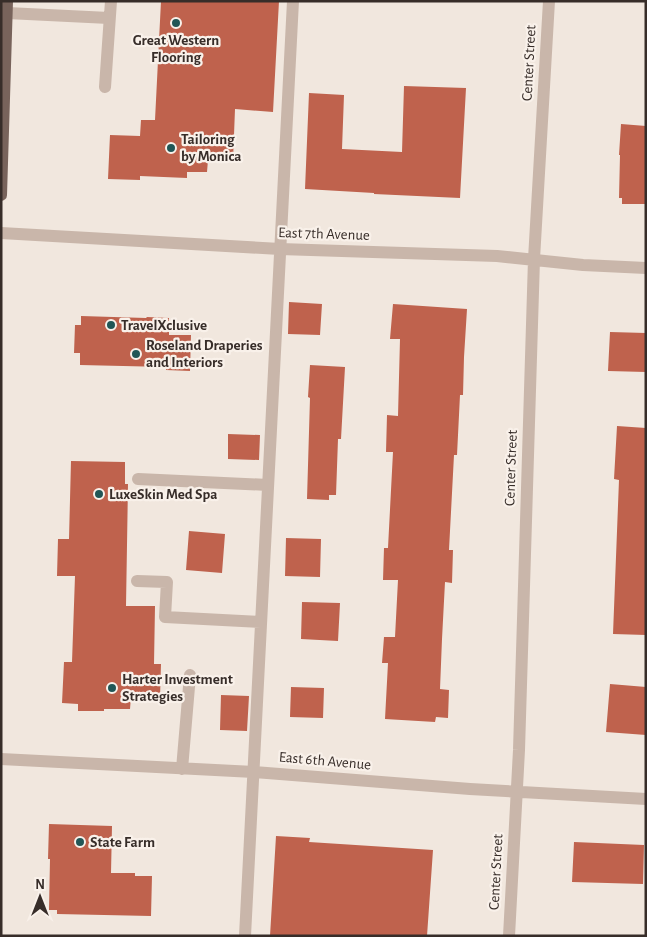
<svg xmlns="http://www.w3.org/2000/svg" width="647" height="937" font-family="'Alegreya Sans',sans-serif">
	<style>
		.building { fill: #bf624d }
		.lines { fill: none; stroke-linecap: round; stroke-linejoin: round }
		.minor { stroke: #c9b6aa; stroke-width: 12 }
		.major { stroke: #78635b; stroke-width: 12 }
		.poi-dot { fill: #215656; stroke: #f9f1ea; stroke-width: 2 }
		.labels { text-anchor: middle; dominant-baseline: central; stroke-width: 4.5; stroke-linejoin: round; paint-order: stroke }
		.poi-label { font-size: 15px; font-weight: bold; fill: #372d29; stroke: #f9f1ea; text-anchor: start }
		.street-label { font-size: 15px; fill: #372d29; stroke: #f9f1ea }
	</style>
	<rect width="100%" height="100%" fill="#f1e7de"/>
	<!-- building -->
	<path class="building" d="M161 1H279L273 112 235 109 233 161 208 160 207 172H187V178L140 176V180L108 179 110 135 140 136 141 120H155Z
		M404 86 466 88 460 198 374 194V193L305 189 309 93 344 95 342 149 402 152Z
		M621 124 646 126V204H622V198H619L620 155H619Z
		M289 302 322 304 320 335 288 334Z
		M393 304 467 309 464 357 463 395H460L457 455H454L449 550H453L452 583 445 582 442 639 440 689 449 690 448 718 436 717 435 722 385 719 388 663H382L384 637H395L398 580H383L384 548H388L393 452H386L387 415 398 416 400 339H390Z
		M81 316 146 318 147 317 169 318V335H191L190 371 166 370V367L80 365V353H74L75 325H81Z
		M610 332 646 333V372L608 371Z
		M310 365 345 367 341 439H338L336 495H329V500L307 499 310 398 308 397Z
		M617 426 646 428V635L613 634 619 480 614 479Z
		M228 434 260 435 259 460 228 459Z
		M71 461 125 462V484H128L126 606H155L154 664H161L160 698 131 697 130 709H104V711H78V704L62 703 64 662H72L75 576H57L58 539H69Z
		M189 531 225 534 222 573 186 570Z
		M286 538 321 539 320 577 285 576Z
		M302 602 340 603 338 641 301 639Z
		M610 684 646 687V735L606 732Z
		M291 687 324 688 323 718 290 717Z
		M221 695 249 696 247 731 220 730Z
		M49 824 112 826 111 873H135V876H152L151 916 57 914V910H49L50 859H48Z
		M276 836 310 838 309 842 433 850 427 936H270Z
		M574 842 644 845 643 884 572 882Z"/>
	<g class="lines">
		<!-- minor -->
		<path class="minor" d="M7 13 109 18
			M105 87 111 1
			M1 233 280 249 497 256 583 265 646 268
			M138 479 268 485
			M137 581 167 582 165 617 261 622
			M1 759 254 772 470 789 646 799
			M182 769 190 675
			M245 936 293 1
			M509 936 519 750 534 259 549 1"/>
		<!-- major -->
		<path class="major" d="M1 195 7 1"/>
	</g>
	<!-- markers -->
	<g class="poi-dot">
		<circle cx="176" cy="23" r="5"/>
		<circle cx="171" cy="148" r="5"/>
		<circle cx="111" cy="325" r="5"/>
		<circle cx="136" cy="354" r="5"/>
		<circle cx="99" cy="494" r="5"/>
		<circle cx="112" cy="688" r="5"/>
		<circle cx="80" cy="842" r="5"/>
	</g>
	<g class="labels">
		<!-- poi labels -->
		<g class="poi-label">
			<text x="176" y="40" text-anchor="middle">Great Western<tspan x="176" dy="17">Flooring</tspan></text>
			<text x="181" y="139">Tailoring<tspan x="181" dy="17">by Monica</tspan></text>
			<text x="121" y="325">TravelXclusive</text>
			<text x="146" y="345">Roseland Draperies<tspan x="146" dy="17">and Interiors</tspan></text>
			<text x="109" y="494">LuxeSkin Med Spa</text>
			<text x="122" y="679">Harter Investment<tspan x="122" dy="17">Strategies</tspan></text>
			<text x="90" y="842">State Farm</text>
		</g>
		<!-- street labels -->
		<g class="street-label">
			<text transform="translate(529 63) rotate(-87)">Center Street</text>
			<text transform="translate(324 234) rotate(2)">East 7th Avenue</text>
			<text transform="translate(511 468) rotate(-88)">Center Street</text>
			<text transform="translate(325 761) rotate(5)">East 6th Avenue</text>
			<text transform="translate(496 872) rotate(-87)">Center Street</text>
		</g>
	</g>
	<!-- border -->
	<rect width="647" height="937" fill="none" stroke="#372d29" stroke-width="5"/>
	<!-- north arrow -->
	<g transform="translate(40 897)" stroke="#f9f1ea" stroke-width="4" paint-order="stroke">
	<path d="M0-4L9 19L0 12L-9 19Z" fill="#372d29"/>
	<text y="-8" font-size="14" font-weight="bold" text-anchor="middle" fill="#372d29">N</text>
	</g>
</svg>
